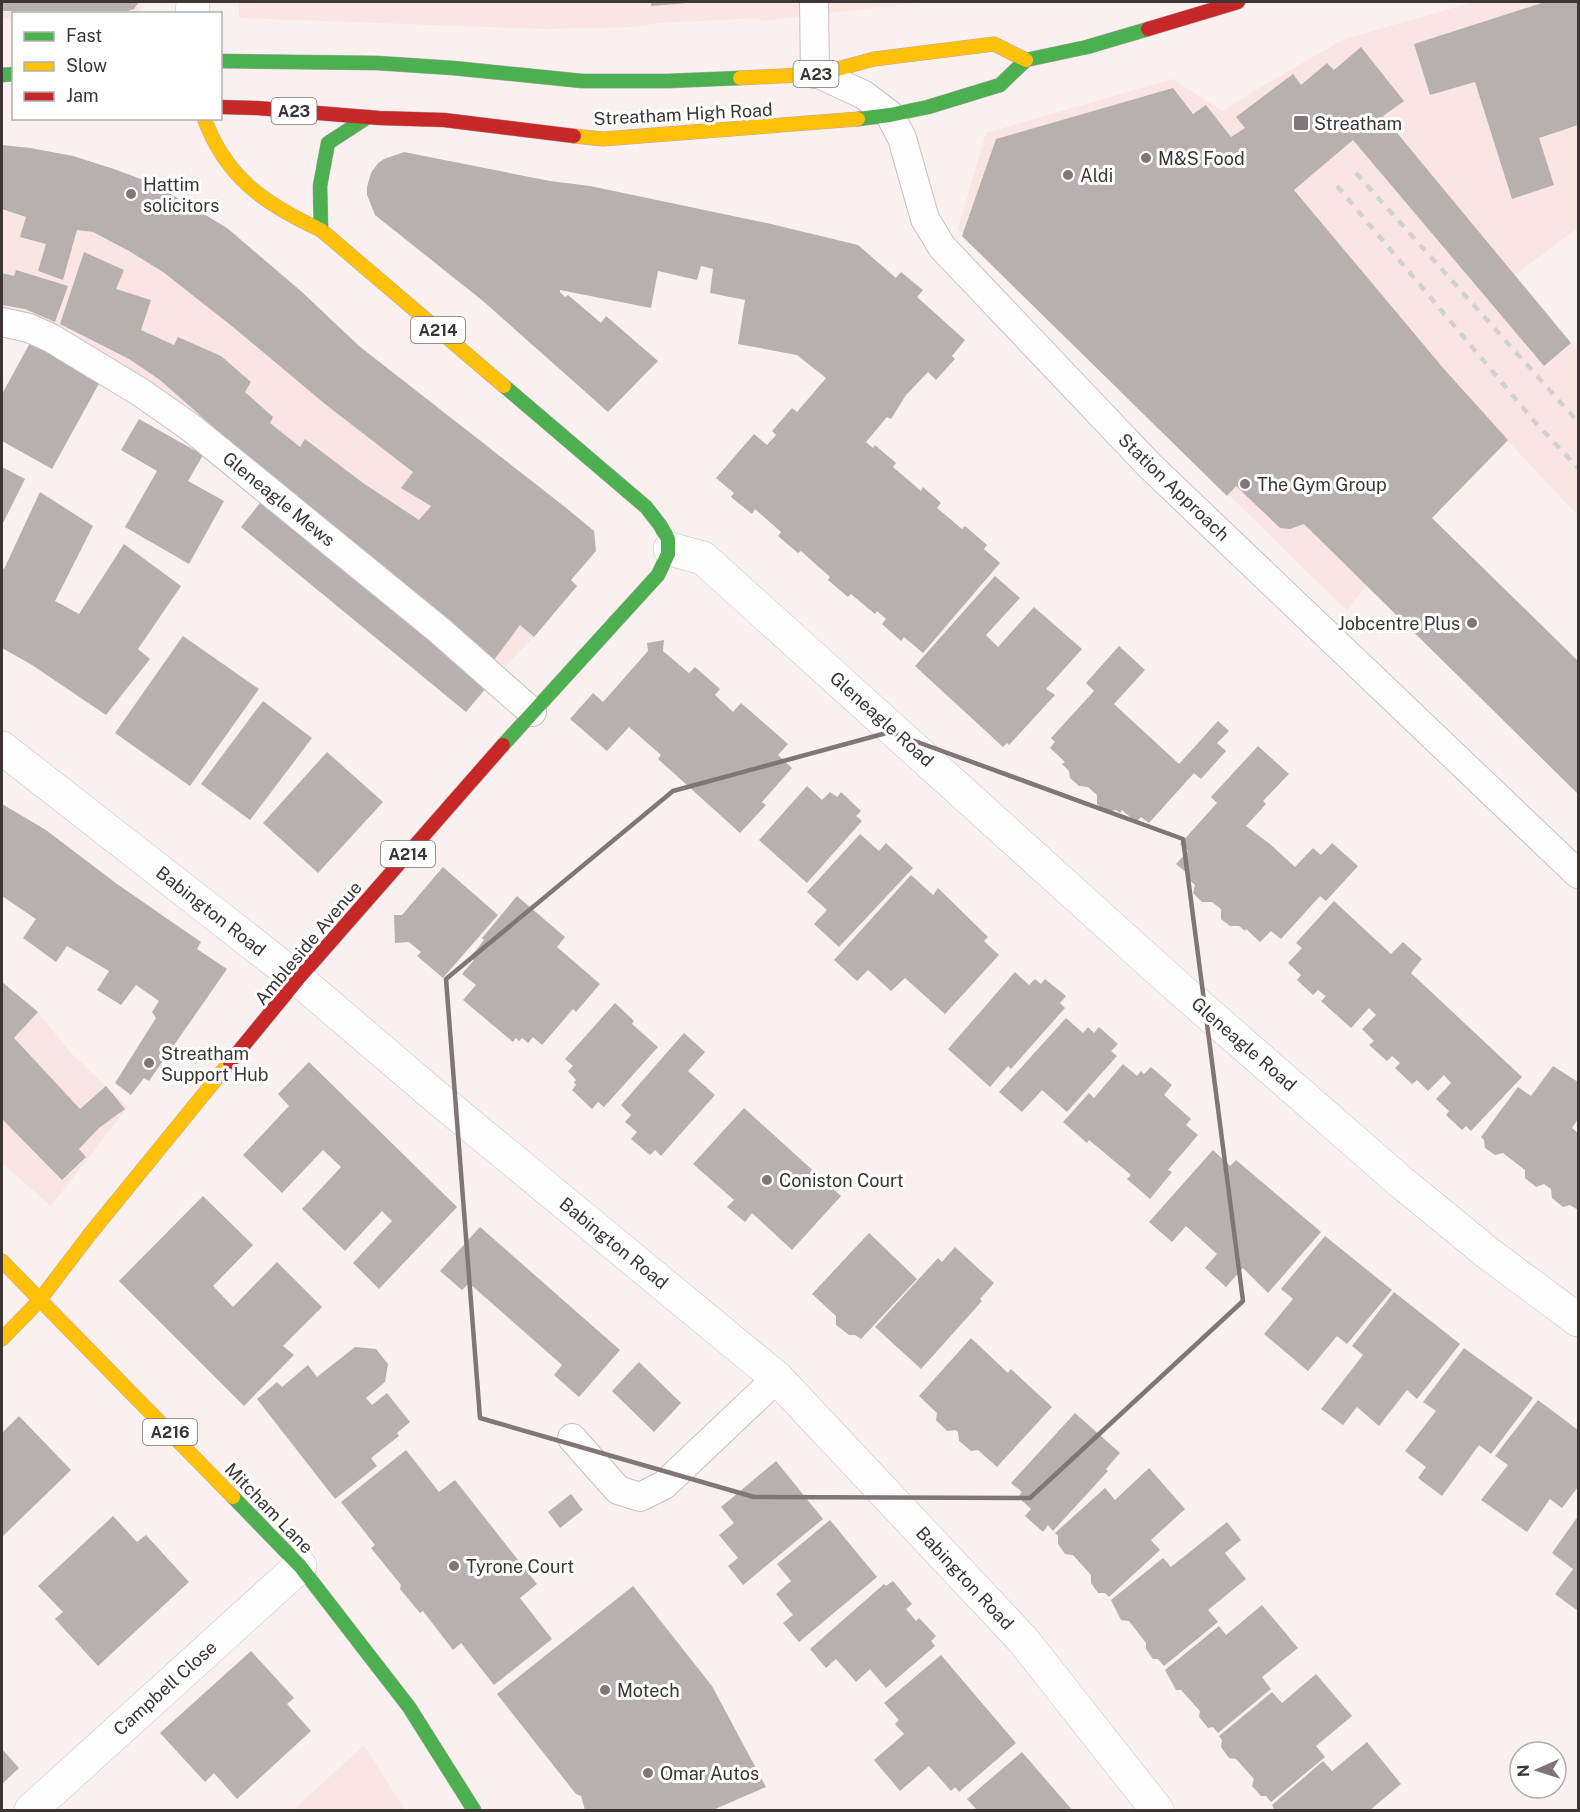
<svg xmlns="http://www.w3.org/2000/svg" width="1580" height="1812" font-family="'Public Sans',sans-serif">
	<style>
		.built { fill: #fae5e5 }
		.building { fill: #b8b0af }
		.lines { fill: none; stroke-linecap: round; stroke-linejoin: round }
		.lane-casing { stroke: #c8c0c0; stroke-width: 30 }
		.street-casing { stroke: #c8c0c0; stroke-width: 34 }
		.fast-casing { stroke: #b6a8a8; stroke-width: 15 }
		.slow-casing { stroke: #b6a8a8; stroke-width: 15 }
		.jam-casing { stroke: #b6a8a8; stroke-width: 15 }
		.lane { stroke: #fefdfd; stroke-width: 28 }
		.street { stroke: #fefdfd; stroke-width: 33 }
		.fast { stroke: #4caf50; stroke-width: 14 }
		.slow { stroke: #ffc107; stroke-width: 14 }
		.jam { stroke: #c62828; stroke-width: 14 }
		.rail { stroke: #d3d1d0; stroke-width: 4.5; stroke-dasharray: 8 8; stroke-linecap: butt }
		.marked { fill: none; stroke: #7f7675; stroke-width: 4.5; stroke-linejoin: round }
		.poi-dot { fill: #7f7675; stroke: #fff; stroke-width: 2 }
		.labels { text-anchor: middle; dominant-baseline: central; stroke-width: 6; stroke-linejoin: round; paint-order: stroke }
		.shield { fill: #fff; stroke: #777171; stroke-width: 1.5 }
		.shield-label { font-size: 16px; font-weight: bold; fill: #3d3434 }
		.street-label { font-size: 18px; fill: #3d3434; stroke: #fff }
		.poi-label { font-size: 18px; fill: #3d3434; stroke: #fff; text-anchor: start }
	</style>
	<rect width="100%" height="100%" fill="#f9f0ef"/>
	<!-- built -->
	<path class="built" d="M2 2H145L138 13 14 14 13 19H2Z
		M239 2H927L760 21 759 18 658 23 631 27 546 29 239 18Z
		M1474 2H1578V228L1515 275 1578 351V516L1508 441 1367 584 1347 611 958 229 986 133 1172 79 1223 111 1254 91 1344 39Z
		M2 145 30 148 73 156 114 169 154 184 227 228 302 292 359 346 565 507 594 531 596 551 571 580 577 586 534 637 500 672 182 409 2 317Z
		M2 982 38 1012 69 1051 128 1107 51 1206 2 1163Z
		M364 1745 405 1810H293L347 1761Z"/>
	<!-- building -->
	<path class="building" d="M2 2H139L134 9 128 11H2Z
		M651 2H688V3L651 6Z
		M1545 2H1578V125L1539 138 1554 185 1512 199 1475 82 1430 95 1414 44Z
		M1361 47 1404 101 1383 116 1571 343 1544 366 1353 140 1294 190 1444 369 1508 440 1432 518 1578 661V794L1304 524 1290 529 1280 528 1236 486 1227 496 962 236 996 139 1173 88 1193 114 1206 105 1231 137 1245 128 1236 117 1293 74 1301 85 1327 63 1334 70Z
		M2 145 30 148 73 156 114 169 154 184 227 228 302 292 359 346 565 507 594 531 596 551 571 580 577 586 534 637 520 625 494 660 277 483 160 380 129 359 60 324 84 252 124 270 116 289 151 300 141 330 174 345 178 337 221 356 251 382 245 392 273 417 270 423 300 447 305 439 363 483 419 520 431 506 401 488 413 472 325 404 233 327 163 272 129 251 93 232 77 230 63 280 38 271 46 244 20 237 26 217 2 209Z
		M404 152 550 181 590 186 771 224 858 245 896 278 901 272 923 290 917 297 965 340 952 356 955 359 936 380 928 372 906 395 891 419 887 417 866 442 873 448 875 445 896 463 893 467 921 491 923 487 941 503 937 508 962 529 965 526 987 545 984 549 1000 563 923 653 904 637 901 641 882 624 886 619 877 611 875 614 851 594 848 597 828 580 830 577 801 551 798 553 778 536 781 532 755 509 752 514 731 497 734 493 716 478 754 434 767 445 776 435 772 431 792 408 797 412 826 378 797 355 738 344 745 300 710 293 713 269 701 266 697 280 658 271 651 308 560 290V292L565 297 568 295 601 323 606 316 658 361 608 412 483 301 375 215 367 195V187L371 173 378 163 384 159Z
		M16 270 68 286 55 322 25 309 2 305V273L14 276Z
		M31 341 101 380 52 469 2 441V394Z
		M139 419 203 455 188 481 224 501 189 564 125 527 157 471 121 450Z
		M2 467 25 479 2 525Z
		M40 492 93 526 55 601 79 614 124 544 181 586 138 649 150 659 106 715 32 665 2 648V567L4 569Z
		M264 498 491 682 466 712 241 527Z
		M995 576 1020 598 986 635 998 647 1034 607 1082 649 1046 689 1055 695 1009 745 1007 743 1003 747 915 666Z
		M183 636 259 689 190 786 115 733Z
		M664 640 663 651 689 673 695 667 720 689 715 695 733 712 741 703 788 744 778 755 792 768 762 802 766 805 740 833 658 759 661 755 629 727 607 751 570 719 593 693 603 702 648 651 647 643Z
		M1119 646 1145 670 1114 704 1179 764 1218 721 1229 731 1217 743 1226 751 1201 779 1194 773 1149 823 1141 817 1136 822 1122 810 1120 813 1116 810 1106 812 1097 804V795L1088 787 1079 786 1070 778 1069 771 1062 764 1065 762 1050 748 1055 742 1051 738 1094 691 1086 683Z
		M263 701 312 738 250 820 201 784Z
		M1258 746 1289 774 1263 801 1266 804 1246 826 1270 844 1295 867 1313 848 1321 855 1332 843 1358 866 1326 901 1320 896 1281 939 1271 931 1260 942 1246 929 1245 931 1239 926H1230L1221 919V909L1212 902H1202L1193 893 1195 885 1187 878 1189 875 1176 864 1188 851 1180 844 1217 803 1211 797Z
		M327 752 383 802 318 873 263 823Z
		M807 786 822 800 830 792 837 797 841 792 861 811 856 816 862 821 807 883 759 840Z
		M2 804 46 830 117 884 201 942 197 949 227 969 149 1081 144 1078 131 1095 115 1083 156 1018 152 1012 159 1001 136 985 121 1005 97 990 109 971 67 946 56 962 23 938 36 919 2 896Z
		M860 834 879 851 886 843 913 868 839 947 814 924 827 910 807 892Z
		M443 867 498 915 443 978 417 956 421 952 409 942 395 943 394 915H402Z
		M911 875 933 895 938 888 988 937 984 941 999 955 945 1014 905 978 891 991 868 970 857 981 834 960Z
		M517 896 565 937 557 947 600 984 576 1012 573 1009 542 1045 533 1037 528 1043 522 1038 519 1041 516 1038 513 1042 463 1000 476 985 462 974 474 960 470 958 484 940 482 938Z
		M1334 901 1391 954 1403 942 1422 959 1411 973 1522 1077 1471 1131 1466 1126 1462 1130 1446 1115 1449 1111 1436 1099 1451 1083 1444 1075 1428 1091 1417 1080 1412 1084 1395 1068 1400 1063 1392 1056 1387 1061 1369 1045 1374 1041 1362 1029 1376 1015 1369 1008 1351 1028 1321 1001 1326 996 1323 994 1318 990 1313 995 1297 980 1301 975 1288 963 1302 948 1296 943Z
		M1015 972 1029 985 1035 979 1041 984 1045 979 1066 996 1060 1003 1065 1008 1011 1069 1008 1066 990 1087 948 1049Z
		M2 982 38 1012 14 1038 80 1109 106 1086 125 1109 99 1128 79 1149 86 1157 62 1180 2 1119Z
		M615 1003 634 1021 632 1024 658 1047 604 1107 598 1102 592 1109 572 1090 576 1085 574 1082 576 1080 568 1071 573 1066 565 1059Z
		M1066 1018 1083 1033 1088 1027 1094 1033 1099 1027 1118 1044 1111 1051 1117 1056 1067 1112 1042 1090 1022 1112 999 1092Z
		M684 1033 705 1052 688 1071 715 1095 661 1156 655 1150 650 1155 631 1139 637 1132 625 1122 631 1115 621 1105Z
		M309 1062 457 1207 379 1289 353 1263 392 1221 382 1211 345 1251 302 1209 341 1167 323 1150 282 1193 243 1155 289 1106 278 1094Z
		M1123 1064 1137 1076 1141 1071 1144 1074 1151 1067 1172 1085 1164 1095 1191 1119 1186 1125 1198 1135 1168 1170 1172 1172 1150 1199 1127 1179 1131 1175 1089 1140 1087 1143 1063 1122 1089 1093 1094 1098Z
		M1553 1066 1578 1082V1119L1572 1128 1578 1133V1210L1570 1205 1563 1207 1552 1198 1551 1189 1544 1184 1536 1187 1525 1178V1170L1503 1153 1495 1155 1485 1148 1484 1140 1481 1137 1518 1087 1531 1096Z
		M744 1108 841 1196 792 1250 752 1213 745 1222 727 1207 734 1200 693 1164Z
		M1213 1150 1230 1166 1236 1160 1321 1232 1268 1293 1243 1268 1226 1287 1205 1268 1217 1254 1186 1226 1172 1242 1149 1222Z
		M203 1196 253 1245 213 1286 233 1307 277 1262 322 1307 283 1346 294 1355 244 1406 119 1281Z
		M480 1227 620 1350 579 1397 554 1375 562 1365 469 1283 462 1290 440 1271Z
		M869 1233 917 1279 861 1339 855 1335H849L836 1325V1316L812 1294Z
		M1325 1236 1392 1290 1347 1344 1337 1336 1308 1371 1264 1334 1293 1299 1281 1289Z
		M955 1247 994 1283 980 1299 982 1301 921 1369 875 1327 938 1258 942 1262Z
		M1394 1292 1460 1344 1417 1399 1407 1390 1379 1426 1357 1407 1343 1425 1321 1409 1363 1355 1352 1346Z
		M971 1338 1008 1373 1011 1369 1052 1407 997 1467 978 1450 971 1451 959 1441 958 1432 955 1430 947 1431 936 1420 937 1413 919 1396Z
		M355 1347 376 1349 388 1364 385 1382 366 1398 372 1405 387 1393 410 1422 397 1433 399 1436 371 1458 377 1466 335 1499 257 1399 277 1382 282 1387 308 1365 317 1377Z
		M1464 1348 1533 1398 1491 1454 1479 1445 1442 1496 1418 1478 1426 1467 1405 1451 1436 1411 1423 1402Z
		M639 1362 681 1403 654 1432 612 1391Z
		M1538 1400 1578 1430V1487L1562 1508 1550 1499 1527 1532 1481 1500 1508 1465 1495 1456Z
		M1075 1413 1120 1453 1106 1469 1108 1471 1053 1531 1048 1525 1043 1532 1025 1516 1031 1509 1018 1497 1022 1492 1011 1483Z
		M19 1416 71 1470 2 1537V1433Z
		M406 1450 439 1492 455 1480 537 1584 520 1598 552 1639 494 1685 461 1643 453 1650 423 1611 420 1613 400 1589 401 1585 371 1548 375 1545 341 1502Z
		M776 1461 823 1519 743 1585 728 1566 738 1558 719 1535 734 1523 721 1507Z
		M1149 1468 1185 1509 1151 1540 1160 1550 1109 1597 1105 1593H1098L1091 1583V1575L1073 1555 1065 1554 1058 1544V1536L1055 1533 1105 1488 1115 1500Z
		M571 1494 583 1510 560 1528 548 1512Z
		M113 1516 137 1542 146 1535 189 1582 98 1666 55 1619 63 1612 38 1586Z
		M1578 1516V1611L1555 1594 1573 1569 1552 1553Z
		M830 1520 877 1577 799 1642 783 1623 793 1615 776 1594 791 1581 777 1564Z
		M1227 1522 1241 1540 1225 1553 1246 1579 1208 1610 1218 1622 1164 1666 1158 1659H1153L1146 1649V1643L1129 1621 1121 1620 1111 1600 1163 1558 1171 1567Z
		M893 1581 912 1604 906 1609 916 1621 919 1618 936 1636 931 1641 935 1646 886 1688 870 1669 856 1682 836 1659 826 1668 810 1649 884 1584 886 1586Z
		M633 1586 712 1686 766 1787 713 1810H585L581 1796 576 1794 497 1694Z
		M1262 1605 1298 1648 1262 1677 1271 1689 1218 1733 1213 1727 1208 1728 1199 1717 1200 1711 1181 1690H1176L1165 1670 1219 1626 1226 1635Z
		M251 1651 294 1698 287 1704 311 1731 237 1799 214 1773 205 1782 160 1733Z
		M941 1655 1016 1743 959 1792 955 1787 951 1791 929 1766 900 1791 874 1760 904 1734 895 1724 899 1720 884 1703Z
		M1316 1674 1352 1716 1316 1746 1325 1757 1271 1802 1266 1796H1261L1252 1786 1254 1779 1236 1759 1229 1758 1221 1747 1222 1740 1219 1736 1272 1692 1282 1703Z
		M1367 1742 1401 1784 1370 1810H1274L1272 1805 1323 1761 1332 1771Z
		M2 1749 19 1768 2 1784Z
		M1022 1752 1060 1796 1072 1810H977L967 1799Z"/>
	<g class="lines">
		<!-- lane casing -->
		<g class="lane-casing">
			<path id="lane" d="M814 2 815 74
				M819 74 864 95 890 115 902 138 925 219 942 247 1150 466 1578 874
				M2 322 29 328 51 338 140 392 190 427 439 630 532 712
				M572 1438 618 1490 640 1497 664 1485 777 1378"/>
		</g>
		<!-- street casing -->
		<g class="street-casing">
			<path id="street" d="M192 14 193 2
				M670 549 703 558 1172 982 1401 1182 1489 1254 1578 1320
				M2 748 298 979 435 1096 777 1378 1023 1640 1157 1810
				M31 1810 300 1566"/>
		</g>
		<!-- fast casing -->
		<g class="fast-casing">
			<path id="fast" d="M220 61 377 63 453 68 582 81H668L740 78
				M2 75 14 74
				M858 119 890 115 928 107 1000 85 1026 60 1087 47 1148 29
				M321 230 320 186 328 143 368 117
				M503 745 658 575 668 554V539L660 525 646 507 504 386
				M233 1497 300 1566 409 1707 474 1810"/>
		</g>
		<!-- slow casing -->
		<g class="slow-casing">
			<path id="slow" d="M740 78 819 74 874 59 994 44 1026 60
				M204 118C226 178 265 204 321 230L504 386
				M574 136 603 139 858 119
				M2 1261 233 1497
				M2 1339 39 1301 90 1234 230 1062"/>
		</g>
		<!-- jam casing -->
		<g class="jam-casing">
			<path id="jam" d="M1148 29 1238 2
				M220 107 257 108 379 118 444 120 574 136
				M230 1062 298 979 503 745"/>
		</g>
		<!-- lane -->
		<use href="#lane" class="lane"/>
		<!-- street -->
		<use href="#street" class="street"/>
		<!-- fast -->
		<use href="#fast" class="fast"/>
		<!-- slow -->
		<use href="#slow" class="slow"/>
		<!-- jam -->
		<use href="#jam" class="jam"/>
		<!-- rail -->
		<path class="rail" d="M1356 173 1578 422
			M1337 186 1535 422 1578 468"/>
	</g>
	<!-- marked area -->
	<path class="marked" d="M890 732 1183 839 1243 1301 1030 1498 754 1497 480 1418 446 979 673 791Z"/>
	<!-- markers -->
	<g class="poi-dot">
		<rect x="1293" y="115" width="16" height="16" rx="3"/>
		<circle cx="1146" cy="158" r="6"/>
		<circle cx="1068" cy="175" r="6"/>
		<circle cx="131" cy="194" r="6"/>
		<circle cx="1245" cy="484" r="6"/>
		<circle cx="1472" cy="623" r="6"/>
		<circle cx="149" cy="1063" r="6"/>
		<circle cx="767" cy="1180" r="6"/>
		<circle cx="454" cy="1566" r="6"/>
		<circle cx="605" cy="1690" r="6"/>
		<circle cx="648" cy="1773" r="6"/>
	</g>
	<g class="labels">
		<!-- shield labels -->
		<g class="shield">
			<rect x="793.5" y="61" width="45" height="26" rx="4.5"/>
			<rect x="271.5" y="98" width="45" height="26" rx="4.5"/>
			<rect x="411" y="317" width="54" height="26" rx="4.5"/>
			<rect x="381" y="841" width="54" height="26" rx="4.5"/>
			<rect x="143" y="1419" width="54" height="26" rx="4.5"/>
		</g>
		<g class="shield-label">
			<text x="816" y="74">A23</text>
			<text x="294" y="111">A23</text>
			<text x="438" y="330">A214</text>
			<text x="408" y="854">A214</text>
			<text x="170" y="1432">A216</text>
		</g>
		<!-- street labels -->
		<g class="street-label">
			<text transform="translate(683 114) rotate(-3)">Streatham High Road</text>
			<text transform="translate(1174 487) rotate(44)">Station Approach</text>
			<text transform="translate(279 499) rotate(39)">Gleneagle Mews</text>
			<text transform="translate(882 719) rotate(42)">Gleneagle Road</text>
			<text transform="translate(211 911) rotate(38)">Babington Road</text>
			<text transform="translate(308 943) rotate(-50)">Ambleside Avenue</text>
			<text transform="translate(1244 1044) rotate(41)">Gleneagle Road</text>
			<text transform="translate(614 1243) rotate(39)">Babington Road</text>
			<text transform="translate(269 1508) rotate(46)">Mitcham Lane</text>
			<text transform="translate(965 1578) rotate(47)">Babington Road</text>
			<text transform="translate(165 1688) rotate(-42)">Campbell Close</text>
		</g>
		<!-- poi labels -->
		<g class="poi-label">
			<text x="1314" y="123">Streatham</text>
			<text x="1158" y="158">M&amp;S Food</text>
			<text x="1080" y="175">Aldi</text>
			<text x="143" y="184">Hattim<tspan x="143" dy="21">solicitors</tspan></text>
			<text x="1257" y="484">The Gym Group</text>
			<text x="1460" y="623" text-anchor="end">Jobcentre Plus</text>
			<text x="161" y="1053">Streatham<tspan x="161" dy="21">Support Hub</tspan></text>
			<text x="779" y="1180">Coniston Court</text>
			<text x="466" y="1566">Tyrone Court</text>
			<text x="617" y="1690">Motech</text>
			<text x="660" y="1773">Omar Autos</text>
		</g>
	</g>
	<!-- border -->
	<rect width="1580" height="1812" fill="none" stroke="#3d3434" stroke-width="6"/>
	<!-- legend -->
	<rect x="12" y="12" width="210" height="108" fill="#ffffff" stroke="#b1aeae" stroke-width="1.5"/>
	<rect x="24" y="32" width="30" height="9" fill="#4caf50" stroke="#b1aeae" stroke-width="1.5"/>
	<text x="66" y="42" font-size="18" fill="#3d3434">Fast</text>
	<rect x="24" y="62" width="30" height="9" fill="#ffc107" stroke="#b1aeae" stroke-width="1.5"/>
	<text x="66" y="72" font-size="18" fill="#3d3434">Slow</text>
	<rect x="24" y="92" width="30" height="9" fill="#c62828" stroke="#b1aeae" stroke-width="1.5"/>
	<text x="66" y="102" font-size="18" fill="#3d3434">Jam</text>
	<!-- north arrow -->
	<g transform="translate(1538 1770) rotate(267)"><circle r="28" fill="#ffffff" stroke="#b1aeae" stroke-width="1.5"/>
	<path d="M0-4.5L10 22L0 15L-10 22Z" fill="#7f7675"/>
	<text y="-9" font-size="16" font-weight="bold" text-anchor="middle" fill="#3d3434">N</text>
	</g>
</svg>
